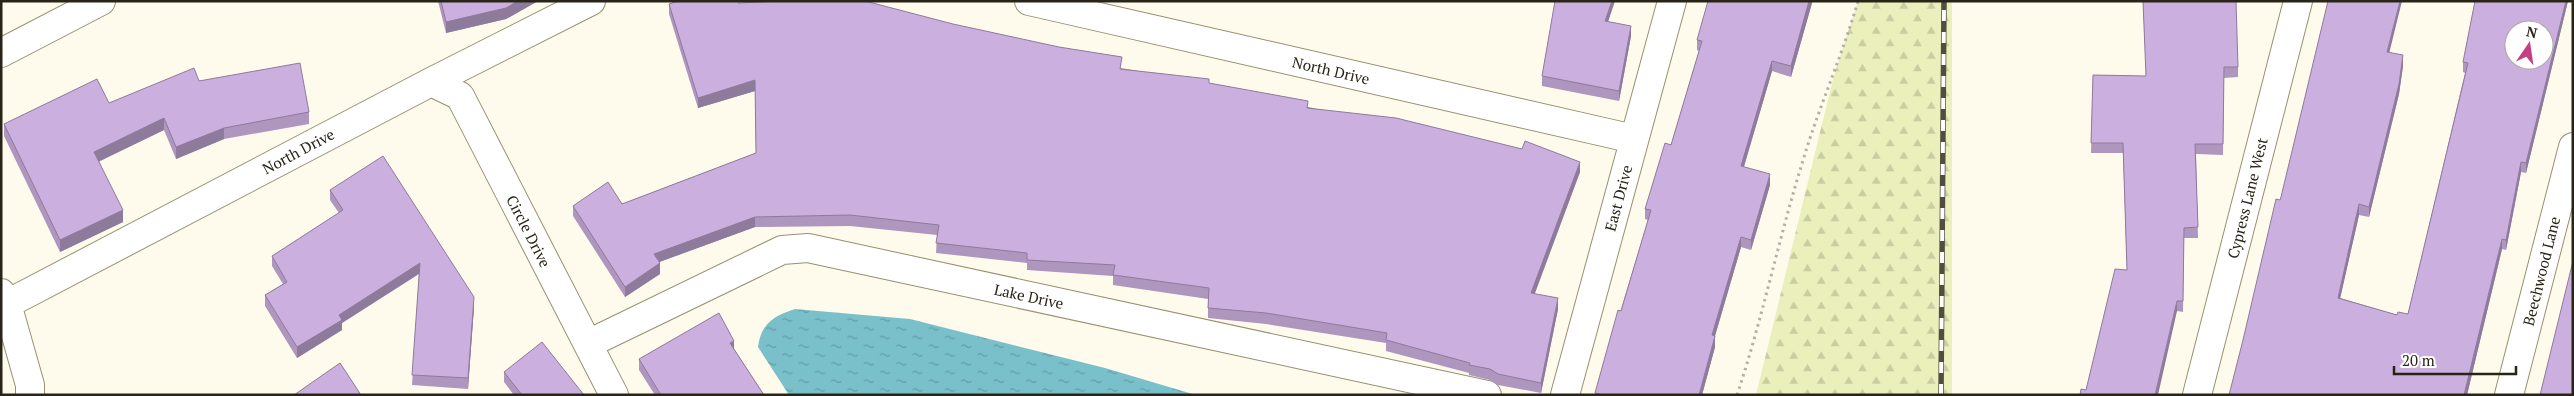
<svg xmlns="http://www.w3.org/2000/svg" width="2574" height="396" font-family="'PT Serif',serif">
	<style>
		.forest { fill: url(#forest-firs) }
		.water { fill: url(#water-ripples) }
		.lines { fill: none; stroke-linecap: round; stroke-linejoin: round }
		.minor-casing { stroke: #989070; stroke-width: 30 }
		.path { stroke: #b4b1a3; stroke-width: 3; stroke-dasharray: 2.5 4; stroke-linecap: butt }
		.minor { stroke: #fff; stroke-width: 28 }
		.rail-casing { stroke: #514e41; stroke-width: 5.5 }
		.rail { stroke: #fff; stroke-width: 4; stroke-dasharray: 11; stroke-linecap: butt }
		.wall { fill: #af96bf }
		.shaded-wall { fill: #8e7a9b }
		.building { fill: #cbafde; stroke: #8e7a9b; fill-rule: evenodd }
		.labels { text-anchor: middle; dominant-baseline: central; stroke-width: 4; stroke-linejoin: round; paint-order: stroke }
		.street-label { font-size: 15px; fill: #282518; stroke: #fff }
	</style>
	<defs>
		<pattern id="forest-firs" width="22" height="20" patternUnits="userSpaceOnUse" patternTransform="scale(1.25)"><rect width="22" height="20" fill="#eaefbc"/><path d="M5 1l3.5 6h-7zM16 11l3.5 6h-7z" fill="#c9cda1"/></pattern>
		<pattern id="water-ripples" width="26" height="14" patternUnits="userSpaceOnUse" patternTransform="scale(1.25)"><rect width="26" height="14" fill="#79c0cb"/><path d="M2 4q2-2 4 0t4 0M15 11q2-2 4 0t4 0" fill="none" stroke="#639ca4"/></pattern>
	</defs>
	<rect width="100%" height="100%" fill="#fefbed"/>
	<!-- forest -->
	<path class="forest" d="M1858 1H1952V395H1756L1833 79Z"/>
	<!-- water -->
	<path class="water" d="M795 309 910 319 1105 368 1196 395H789L758 347C761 323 774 316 795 309Z"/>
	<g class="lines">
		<!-- minor casing -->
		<g class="minor-casing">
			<path id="minor" d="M1029 1 1634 139
				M1 53 101 1
				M431 82 460 96 614 395
				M1 293 7 304 30 385V395
				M7 304 431 82 591 1
				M588 344 782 250 808 248 1487 395
				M1565 395 1672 1
				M2197 395 2298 1
				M2509 395 2573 147"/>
		</g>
		<!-- path -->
		<path class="path" d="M1737 395C1762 320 1778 242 1801 167 1817 111 1842 57 1858 1"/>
		<!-- minor -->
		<use href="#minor" class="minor"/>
		<!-- rail casing -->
		<g class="rail-casing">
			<path id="rail" d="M1941 395 1944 1"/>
		</g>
		<!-- rail -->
		<use href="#rail" class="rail"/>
	</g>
	<!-- wall -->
	<path class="wall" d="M438 1H538L506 19 446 33Z
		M2143 1 2238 67V77L2224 78 2223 155 2196 154 2198 238H2184L2183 312 2177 311 2086 390 2127 270 2123 153H2091L2093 75 2146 76Z
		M2568 1 2526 173 2521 172 2506 250 2502 249 2467 395 2243 340 2280 200 2390 52 2403 66 2399 94 2369 217 2359 215 2340 298 2397 315 2408 314 2465 73 2463 72V62Z
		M738 3 1209 83 1580 172 1534 294 1558 309 1541 393 1498 385 1490 380 1469 375V373L1386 351V343L1266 324 1208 318V299L1113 285V276L1027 270V263L936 253 937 235 850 226 755 227 659 262 660 274 625 297 573 216V206L622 204 756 153 755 91 698 108 669 14V4Z
		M1812 3 1791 77 1772 71 1744 167 1770 185 1751 250 1741 247 1715 336V347L1702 395H1595L1648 220 1645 219V209L1671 145 1699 51 1697 50V40Z
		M1608 22 1631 36 1619 101 1542 86V76Z
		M199 81 309 112V124L224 139 176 159 164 130 99 161 123 222 60 252 4 136V124L109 103Z
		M330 190 474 307 468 389 412 385 419 274 342 323V330L297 358 265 306V295L283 284 272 266V256L339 213 330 200Z
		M734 349 764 395H655L639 370V359Z
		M504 372 584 395H514L504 382Z"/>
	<!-- shaded-wall -->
	<path class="shaded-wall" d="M518 1H538L506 19 446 33V22Z
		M1612 1H1615L1605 31V21Z
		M1809 1H1812V3L1791 77V66Z
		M2400 1H2402L2387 62V52Z
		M2566 1H2568L2526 173V163Z
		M1631 26V36L1619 101V91Z
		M2403 55V66L2399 94 2369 217V207Z
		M1772 61V71L1741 176V166Z
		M755 80V91L698 108V98Z
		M164 118V130L94 164V152Z
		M224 128V139L176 159V147Z
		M1580 162V172L1531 304V293Z
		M2521 162V172L2506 250V240Z
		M1770 174V185L1751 250V240Z
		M2359 204V215L2338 308V298Z
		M123 210V222L60 252V240Z
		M755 217V227L654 264V254Z
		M1741 237V247L1712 346V335Z
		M2502 239V249L2467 395H2464Z
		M420 263V273L342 323V330L297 358V347L339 315Z
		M660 263V274L625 297V287Z
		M474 297V307L468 389V378Z
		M1558 298V309L1541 393V383Z
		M2177 301V311L2158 395H2155Z
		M1715 336V347L1702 395H1699Z
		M734 341V351L730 343Z"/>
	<!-- building -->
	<path class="building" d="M441 1H518L506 8 446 22Z
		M678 1H738V3L782 1H865L953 24 1059 47 1122 57 1120 69 1209 79V83L1308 101 1307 108 1396 118 1522 149 1525 141 1580 162 1531 293 1558 298 1541 383 1498 374 1490 369 1469 365 1470 363 1386 340 1387 333 1266 313 1208 308 1209 288 1113 275 1115 265 1027 260V253L936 243 939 225 850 215 755 217 654 254 660 263 625 287 573 206 608 182 622 204 756 153 755 80 698 98 669 4Z
		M1555 1H1612L1605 21 1631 26 1619 91 1542 76Z
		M1708 1H1809L1791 66 1772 61 1741 166 1770 174 1751 240 1741 237 1712 335 1715 336 1699 395H1603L1595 393 1618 310 1621 311 1651 210 1645 209 1665 143 1671 145 1702 41 1697 40Z
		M2143 1H2236L2238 67H2224L2223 144H2195L2198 227 2184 228 2183 301H2177L2155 395H2080L2081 389 2086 390 2115 269 2127 270 2123 143H2091L2093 75 2146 76Z
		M2328 1H2400L2387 52 2403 55 2399 84 2369 207 2359 204 2338 298 2397 315 2398 312 2408 314 2468 63 2463 62 2475 1H2566L2526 163 2521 162 2506 240 2502 239 2464 395H2229L2243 340 2276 199 2280 200 2281 197ZM2514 30H2544V60H2514Z
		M300 63 309 112 224 128 176 147 164 118 94 152 123 210 60 240 4 124 97 79 109 103 194 68 199 81Z
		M383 156 474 297 468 378 412 375 420 263 339 315 342 320 297 347 265 295 287 282 272 256 343 210 330 190Z
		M2573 261V395H2540Z
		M719 313 734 341 730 343 764 395H661L639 359Z
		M542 342 584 395H522L504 372Z
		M340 363 361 395H294Z"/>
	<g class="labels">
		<!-- street labels -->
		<g class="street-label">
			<text transform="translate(1331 70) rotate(13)">North Drive</text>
			<text transform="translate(298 151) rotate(-28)">North Drive</text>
			<text transform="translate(1618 198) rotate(-75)">East Drive</text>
			<text transform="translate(2247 198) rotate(-76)">Cypress Lane West</text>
			<text transform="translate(529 231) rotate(63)">Circle Drive</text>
			<text transform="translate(2541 271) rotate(-76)">Beechwood Lane</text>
			<text transform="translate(1029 296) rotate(12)">Lake Drive</text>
		</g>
	</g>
	<!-- border -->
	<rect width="2574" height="396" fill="none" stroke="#282518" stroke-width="5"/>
	<!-- north arrow -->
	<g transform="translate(2529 45) rotate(13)"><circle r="24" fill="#ffffff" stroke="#a9a8a3"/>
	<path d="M0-4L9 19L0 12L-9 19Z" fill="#c44084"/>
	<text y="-8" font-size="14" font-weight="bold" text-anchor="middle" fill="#282518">N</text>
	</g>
	<!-- scale -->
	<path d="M2394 366v8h122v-8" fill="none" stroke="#282518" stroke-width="2.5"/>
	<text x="2402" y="366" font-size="15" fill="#282518" stroke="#ffffff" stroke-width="4" paint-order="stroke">20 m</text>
</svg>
